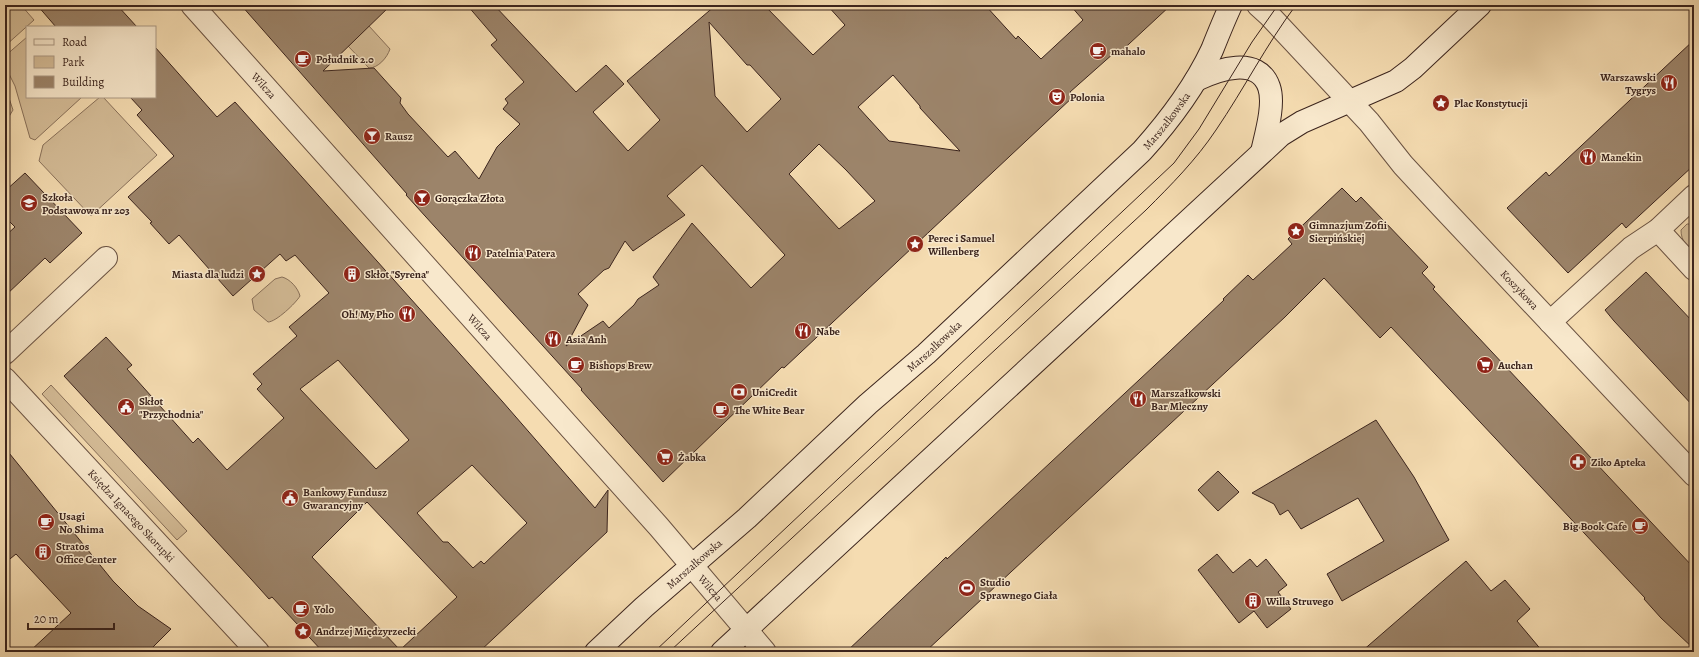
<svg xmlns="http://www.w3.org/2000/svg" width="1699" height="657" font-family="Alegreya,serif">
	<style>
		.green { fill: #d5bd98; stroke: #88705a }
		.building { fill: #9c846a; stroke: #3b241d; fill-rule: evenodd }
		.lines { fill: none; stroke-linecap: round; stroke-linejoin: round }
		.minor-casing { stroke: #6a5242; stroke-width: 24 }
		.tertiary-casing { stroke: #6a5242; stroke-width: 24 }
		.secondary-casing { stroke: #3b241d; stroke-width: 24 }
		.minor { stroke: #f8e8cc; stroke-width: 22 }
		.tertiary { stroke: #f8e8cc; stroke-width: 22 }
		.secondary { stroke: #f8e8cc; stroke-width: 22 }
		.tram { stroke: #3b241d; stroke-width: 1 }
		.labels { text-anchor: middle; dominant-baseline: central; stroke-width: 3; stroke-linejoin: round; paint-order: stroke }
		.poi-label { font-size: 11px; font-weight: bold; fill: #3b241d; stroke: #f8e8cc; text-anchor: start }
		.street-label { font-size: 11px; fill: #3b241d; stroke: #f8e8cc }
	</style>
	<rect width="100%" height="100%" fill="#f5dcb1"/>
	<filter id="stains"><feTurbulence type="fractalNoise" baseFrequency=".005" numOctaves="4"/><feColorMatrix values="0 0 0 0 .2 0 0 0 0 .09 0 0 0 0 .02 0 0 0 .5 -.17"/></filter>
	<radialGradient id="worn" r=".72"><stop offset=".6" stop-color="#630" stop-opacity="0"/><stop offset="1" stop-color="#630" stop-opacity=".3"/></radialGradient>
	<!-- green -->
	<path class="green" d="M5 5H21L34 20 5 46Z
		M369 26 390 49C387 58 378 68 369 68L348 46Z
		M27 37V97H82L35 140 30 138 15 86 8 72 5 56Z
		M5 86 13 110 5 123Z
		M100 97H103L157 155 91 216 39 161 43 145Z
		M1687 224H1694V254C1687 246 1681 241 1681 230Z
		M282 277C290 279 298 288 300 296 296 303 276 322 268 322L254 310 252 299 275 279Z
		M51 385 187 531 177 540 42 394Z"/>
	<!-- building -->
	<path class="building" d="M37 5H117L137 27H56Z
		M241 5H391L323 71 374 68 401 98 400 103 408 114 448 157 455 151 479 179 497 147 520 124 503 109 508 103 505 99 524 82 491 45 497 40 467 5H494L576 92 606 65 624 84 593 112 628 151 660 120 627 81 716 5H764L813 55 845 25 827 5H985L1016 39 1018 36 1041 59 1083 20 1070 5H1171L1116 56 1114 53 1070 92 1074 96 817 337 784 368 782 367 663 482 581 390 582 389 406 195 407 194ZM709 22 747 65H750L781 99 747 132 715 96ZM893 75 920 106V108L960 151 889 141 858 107ZM819 144 846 170 875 201 839 229 789 174ZM702 165 785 255 751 288 692 223 653 277 659 285 638 299 634 305 609 328 603 321 566 346 588 305 578 294 604 270 609 268 625 241 633 251 685 215 667 196Z
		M1694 40V165L1626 228 1622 223 1568 273 1507 208 1546 172 1549 176Z
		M155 47 217 117 235 102 502 401 595 508 608 490 607 532 479 652H323L272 597 269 599 251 579 64 376 106 337 132 365 127 369 193 443 198 438 227 470 284 418 257 389 262 384 253 374 297 336 289 327 329 293 295 255 286 261 280 254 233 296 179 235 169 244 150 223 152 222 128 197 174 156 137 115 142 110 130 97H155ZM338 360 409 440 376 469 300 389ZM472 465 527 523 484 564 481 561 473 568 448 542H443L417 513ZM367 502 457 597 400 650 312 557Z
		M25 173 82 233 50 263 45 258 5 296V236L15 227 5 217V191Z
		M1342 188 1356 202 1361 197 1428 267 1422 273 1435 287 1433 289 1694 568V649L1661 618 1644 599 1645 598 1391 327 1380 338 1324 278 1285 317 925 652H846L938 565 946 557 947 559 1169 352 1224 300 1223 299 1248 275 1253 280 1276 259 1292 244 1288 239Z
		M1646 272 1694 323V407L1614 321 1605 310Z
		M1376 420 1414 477 1449 540 1342 601 1327 574 1384 541 1358 498 1301 529 1288 510 1280 515 1274 504 1252 493Z
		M5 448 113 581 138 606 171 629 148 652H29L71 613 16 554 5 563Z
		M1218 471 1239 492 1218 511 1198 490Z
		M1217 554 1233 573 1250 559 1257 567 1266 559 1287 585 1278 592 1291 609 1267 628 1254 611 1239 623 1198 570Z
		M1466 561 1491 591 1505 580 1530 609 1517 621 1543 652H1361Z"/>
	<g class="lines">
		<!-- minor casing -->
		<g class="minor-casing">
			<g id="minor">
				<path id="s1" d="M192 5 659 527 765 652"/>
				<path d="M1658 230 1694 269"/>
				<path d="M1550 322 1631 248 1658 230 1694 196"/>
				<path d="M5 353 106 258"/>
				<path id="s2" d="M5 379 258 652"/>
			</g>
		</g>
		<!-- tertiary casing -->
		<g class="tertiary-casing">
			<g id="tertiary">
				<path id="s3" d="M1258 5 1269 15 1369 122 1403 165 1441 206 1694 475"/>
			</g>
		</g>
		<!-- secondary casing -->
		<g class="secondary-casing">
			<g id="secondary">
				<path d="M1196 80C1217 70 1258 55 1269 87 1275 104 1266 134 1262 152"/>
				<path id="s4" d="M596 652 644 607 747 518 868 404 926 354 1142 151C1169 121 1194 88 1212 50 1218 35 1224 20 1231 5"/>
				<path d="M722 652 1281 135 1302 122 1396 81 1413 68 1480 5"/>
			</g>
		</g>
		<!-- minor -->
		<use href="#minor" class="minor"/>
		<!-- tertiary -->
		<use href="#tertiary" class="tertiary"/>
		<!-- secondary -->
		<use href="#secondary" class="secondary"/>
		<!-- tram -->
		<path class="tram" d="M654 652 1174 163 1199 129 1252 42 1278 5
			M669 652 1146 210C1171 185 1196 160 1216 130 1244 89 1266 45 1296 5"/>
	</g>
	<!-- icons -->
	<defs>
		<g id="cafe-disc" transform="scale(0.9)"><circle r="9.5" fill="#8f2418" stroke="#f8e8cc"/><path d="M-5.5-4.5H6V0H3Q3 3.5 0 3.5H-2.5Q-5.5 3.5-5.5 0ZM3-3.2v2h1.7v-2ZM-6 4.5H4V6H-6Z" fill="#fff"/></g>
		<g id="restaurant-disc" transform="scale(0.9)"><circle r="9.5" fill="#8f2418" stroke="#f8e8cc"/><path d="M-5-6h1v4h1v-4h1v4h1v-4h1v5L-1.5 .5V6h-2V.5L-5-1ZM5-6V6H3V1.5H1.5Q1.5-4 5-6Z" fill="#fff"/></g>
		<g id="theatre-disc" transform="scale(0.9)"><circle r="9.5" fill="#8f2418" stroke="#f8e8cc"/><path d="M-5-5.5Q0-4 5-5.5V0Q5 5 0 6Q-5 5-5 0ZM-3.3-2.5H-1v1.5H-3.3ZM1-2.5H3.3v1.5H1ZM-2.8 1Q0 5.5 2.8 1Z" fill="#fff"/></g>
		<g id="sight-disc" transform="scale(0.9)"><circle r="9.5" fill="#8f2418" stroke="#f8e8cc"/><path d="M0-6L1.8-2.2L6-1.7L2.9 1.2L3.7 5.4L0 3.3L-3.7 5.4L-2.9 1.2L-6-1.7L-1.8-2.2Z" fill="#fff"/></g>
		<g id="bar-disc" transform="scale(0.9)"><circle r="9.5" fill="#8f2418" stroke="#f8e8cc"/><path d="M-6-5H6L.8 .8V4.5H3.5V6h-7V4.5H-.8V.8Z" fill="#fff"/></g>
		<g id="school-disc" transform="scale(0.9)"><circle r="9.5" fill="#8f2418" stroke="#f8e8cc"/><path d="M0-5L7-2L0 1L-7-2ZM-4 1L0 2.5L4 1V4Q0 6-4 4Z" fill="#fff"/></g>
		<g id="building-disc" transform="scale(0.9)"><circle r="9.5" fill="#8f2418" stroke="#f8e8cc"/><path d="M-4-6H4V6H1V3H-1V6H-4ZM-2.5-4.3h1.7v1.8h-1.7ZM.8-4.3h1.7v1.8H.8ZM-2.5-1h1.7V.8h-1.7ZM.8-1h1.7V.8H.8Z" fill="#fff"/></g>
		<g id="supermarket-disc" transform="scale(0.9)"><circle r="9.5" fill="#8f2418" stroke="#f8e8cc"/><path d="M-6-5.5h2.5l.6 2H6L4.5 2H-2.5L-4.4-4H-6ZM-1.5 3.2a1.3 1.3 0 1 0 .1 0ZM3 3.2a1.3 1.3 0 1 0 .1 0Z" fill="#fff"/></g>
		<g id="bank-disc" transform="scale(0.9)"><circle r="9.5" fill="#8f2418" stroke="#f8e8cc"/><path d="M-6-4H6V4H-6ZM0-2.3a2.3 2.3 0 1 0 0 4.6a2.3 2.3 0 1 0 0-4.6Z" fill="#fff"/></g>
		<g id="civic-disc" transform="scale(0.9)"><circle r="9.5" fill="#8f2418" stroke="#f8e8cc"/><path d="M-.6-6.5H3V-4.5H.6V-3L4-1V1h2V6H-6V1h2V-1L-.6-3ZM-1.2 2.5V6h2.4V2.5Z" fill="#fff"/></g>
		<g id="pharmacy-disc" transform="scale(0.9)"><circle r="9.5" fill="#8f2418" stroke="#f8e8cc"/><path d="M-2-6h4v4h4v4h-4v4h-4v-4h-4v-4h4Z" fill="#fff"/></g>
		<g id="stadium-disc" transform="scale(0.9)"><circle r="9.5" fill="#8f2418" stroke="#f8e8cc"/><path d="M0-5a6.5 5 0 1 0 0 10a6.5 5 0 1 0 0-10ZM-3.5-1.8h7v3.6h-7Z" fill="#fff"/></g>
	</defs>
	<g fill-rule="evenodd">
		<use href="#cafe-disc" x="1098" y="51"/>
		<use href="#cafe-disc" x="303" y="59"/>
		<use href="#restaurant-disc" x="1669" y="83"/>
		<use href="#theatre-disc" x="1057" y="97"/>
		<use href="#sight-disc" x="1441" y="103"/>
		<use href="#bar-disc" x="372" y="136"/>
		<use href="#restaurant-disc" x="1588" y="157"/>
		<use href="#bar-disc" x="422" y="198"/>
		<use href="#school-disc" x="29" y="203"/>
		<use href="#sight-disc" x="1296" y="231"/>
		<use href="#sight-disc" x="915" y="244"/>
		<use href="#restaurant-disc" x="473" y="253"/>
		<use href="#sight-disc" x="257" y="274"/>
		<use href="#building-disc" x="352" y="274"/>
		<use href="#restaurant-disc" x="407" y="314"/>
		<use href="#restaurant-disc" x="803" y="331"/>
		<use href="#restaurant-disc" x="553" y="339"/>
		<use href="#cafe-disc" x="576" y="365"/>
		<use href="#supermarket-disc" x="1485" y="365"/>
		<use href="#bank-disc" x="739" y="392"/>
		<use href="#restaurant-disc" x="1138" y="399"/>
		<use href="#civic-disc" x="126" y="407"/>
		<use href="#cafe-disc" x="721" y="410"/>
		<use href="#supermarket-disc" x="665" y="457"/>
		<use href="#pharmacy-disc" x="1578" y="462"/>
		<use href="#civic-disc" x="290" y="498"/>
		<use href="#cafe-disc" x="46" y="522"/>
		<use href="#cafe-disc" x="1640" y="526"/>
		<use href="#building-disc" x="43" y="552"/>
		<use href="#stadium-disc" x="967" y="588"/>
		<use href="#building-disc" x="1253" y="601"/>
		<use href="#cafe-disc" x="301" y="609"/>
		<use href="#sight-disc" x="303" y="631"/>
	</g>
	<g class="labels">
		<!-- poi labels -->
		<g class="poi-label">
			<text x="1111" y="51">mahalo</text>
			<text x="316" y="59">Południk 2.0</text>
			<text x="1656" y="77" text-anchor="end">Warszawski<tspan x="1656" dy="13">Tygrys</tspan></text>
			<text x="1070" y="97">Polonia</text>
			<text x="1454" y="103">Plac Konstytucji</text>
			<text x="385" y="136">Rausz</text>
			<text x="1601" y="157">Manekin</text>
			<text x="42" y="197">Szkoła<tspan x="42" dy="13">Podstawowa nr 203</tspan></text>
			<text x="435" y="198">Gorączka Złota</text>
			<text x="1309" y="225">Gimnazjum Zofii<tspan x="1309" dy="13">Sierpińskiej</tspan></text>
			<text x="928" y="238">Perec i Samuel<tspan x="928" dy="13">Willenberg</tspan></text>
			<text x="486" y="253">Patelnia Patera</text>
			<text x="244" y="274" text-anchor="end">Miasta dla ludzi</text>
			<text x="365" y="274">Skłot "Syrena"</text>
			<text x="394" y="314" text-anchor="end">Oh! My Pho</text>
			<text x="816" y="331">Nabe</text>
			<text x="566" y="339">Asia Anh</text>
			<text x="589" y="365">Bishops Brew</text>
			<text x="1498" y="365">Auchan</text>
			<text x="752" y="392">UniCredit</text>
			<text x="1151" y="393">Marszałkowski<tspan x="1151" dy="13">Bar Mleczny</tspan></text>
			<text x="139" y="401">Skłot<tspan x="139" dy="13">"Przychodnia"</tspan></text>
			<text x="734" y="410">The White Bear</text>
			<text x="678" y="457">Żabka</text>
			<text x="1591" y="462">Ziko Apteka</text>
			<text x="303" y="492">Bankowy Fundusz<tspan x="303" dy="13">Gwarancyjny</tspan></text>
			<text x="59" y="516">Usagi<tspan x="59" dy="13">No Shima</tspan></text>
			<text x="1627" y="526" text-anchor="end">Big Book Cafe</text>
			<text x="56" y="546">Stratos<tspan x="56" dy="13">Office Center</tspan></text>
			<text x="980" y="582">Studio<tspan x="980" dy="13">Sprawnego Ciała</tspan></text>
			<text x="1266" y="601">Willa Struvego</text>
			<text x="314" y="609">Yolo</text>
			<text x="316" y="631">Andrzej Międzyrzecki</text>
		</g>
		<!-- street labels -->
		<g class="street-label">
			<text stroke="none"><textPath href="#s1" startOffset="108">Wilcza</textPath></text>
			<text stroke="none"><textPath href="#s4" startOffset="780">Marszałkowska</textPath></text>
			<text stroke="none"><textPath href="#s3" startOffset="387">Koszykowa</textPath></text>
			<text stroke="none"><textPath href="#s1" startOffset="432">Wilcza</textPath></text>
			<text stroke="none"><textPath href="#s4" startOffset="456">Marszałkowska</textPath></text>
			<text stroke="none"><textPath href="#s2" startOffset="186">Księdza Ignacego Skorupki</textPath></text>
			<text stroke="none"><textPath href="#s4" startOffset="132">Marszałkowska</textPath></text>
			<text stroke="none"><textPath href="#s1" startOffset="780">Wilcza</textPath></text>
		</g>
	</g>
	<!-- margin -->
	<rect width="1699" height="657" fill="none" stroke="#f5dcb1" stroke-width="20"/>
	<rect x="6" y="6" width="1687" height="645" fill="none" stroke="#3b241d" stroke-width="2"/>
	<rect x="10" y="10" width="1679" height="637" fill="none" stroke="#3b241d"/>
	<!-- legend -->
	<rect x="26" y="26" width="130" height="72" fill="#f8e8cc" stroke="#ac9a86"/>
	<rect x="34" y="39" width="20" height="6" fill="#f8e8cc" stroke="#ac9a86"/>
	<text x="62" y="46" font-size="12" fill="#3b241d">Road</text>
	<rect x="34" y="56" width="20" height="12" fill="#d5bd98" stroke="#ac9a86"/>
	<text x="62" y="66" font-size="12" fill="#3b241d">Park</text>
	<rect x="34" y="76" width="20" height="12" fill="#9c846a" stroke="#ac9a86"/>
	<text x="62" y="86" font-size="12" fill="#3b241d">Building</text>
	<!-- scale -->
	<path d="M28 623v6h86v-6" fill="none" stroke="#3b241d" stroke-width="2"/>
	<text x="34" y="623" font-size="12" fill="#3b241d" stroke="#f8e8cc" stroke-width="3" paint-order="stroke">20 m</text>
	<rect width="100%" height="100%" filter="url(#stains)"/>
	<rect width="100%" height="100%" fill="url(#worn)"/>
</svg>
